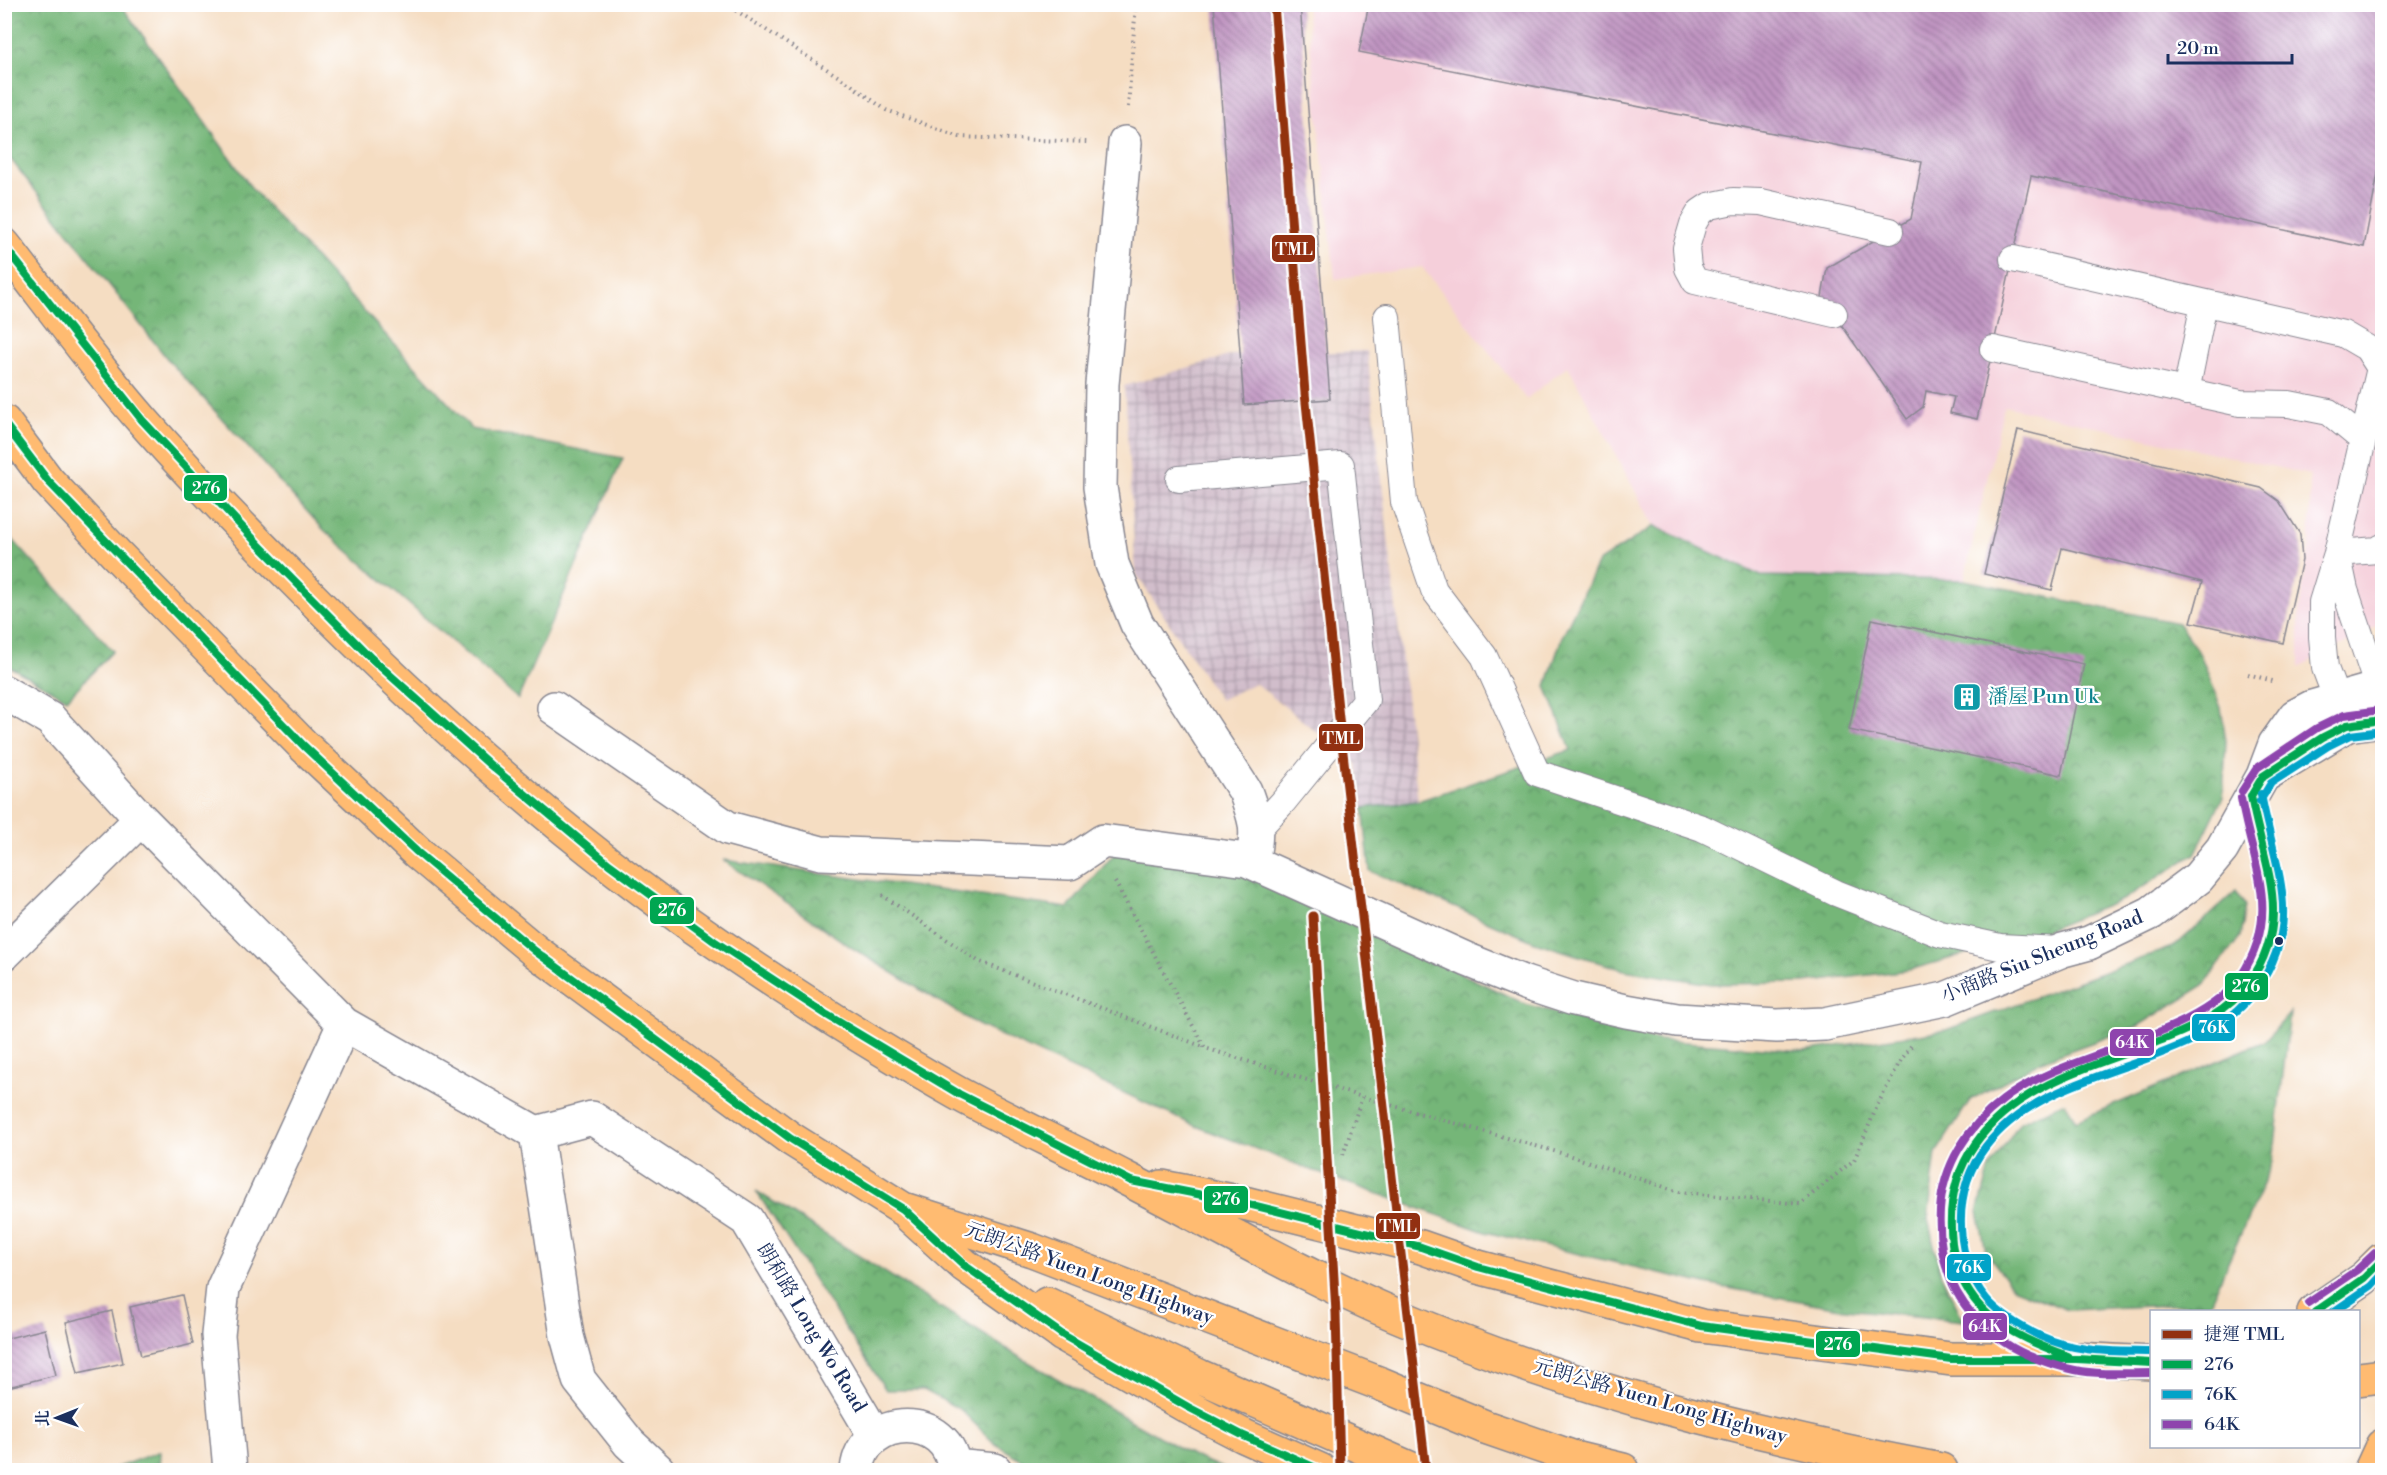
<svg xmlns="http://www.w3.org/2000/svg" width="2387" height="1475" font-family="'Libre Bodoni','Noto Serif TC',serif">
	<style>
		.built { fill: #f5cfda }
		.industrial { fill: url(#industrial-grid) }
		.forest { fill: url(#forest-crowns); stroke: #48726b; stroke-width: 1.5 }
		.building { fill: url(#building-back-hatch) }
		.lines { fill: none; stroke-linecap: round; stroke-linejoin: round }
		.lane-casing { stroke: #888690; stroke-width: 28 }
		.street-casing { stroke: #888690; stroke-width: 36 }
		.primary-casing { stroke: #888690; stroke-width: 36 }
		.highway-casing { stroke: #888690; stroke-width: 36 }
		.path { stroke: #888690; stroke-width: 4; stroke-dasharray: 1.5 4.5; stroke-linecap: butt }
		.lane { stroke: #fff; stroke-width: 26 }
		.street { stroke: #fff; stroke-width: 33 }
		.primary { stroke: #ffbb71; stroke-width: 33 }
		.highway { stroke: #ffbb71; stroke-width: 33 }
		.bus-1-casing { stroke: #fff; stroke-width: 12 }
		.bus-2-casing { stroke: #fff; stroke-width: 12 }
		.bus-3-casing { stroke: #fff; stroke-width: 12 }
		.bus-1 { stroke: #00a651; stroke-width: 8 }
		.bus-2 { stroke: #01a3c8; stroke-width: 8 }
		.bus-3 { stroke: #8e44ad; stroke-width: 8 }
		.metro-1-casing { stroke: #fff; stroke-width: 14 }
		.metro-1 { stroke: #923011; stroke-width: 9 }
		.bus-dot { fill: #1b2f5e; stroke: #fff; stroke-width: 2 }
		.labels { text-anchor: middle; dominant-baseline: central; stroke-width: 4.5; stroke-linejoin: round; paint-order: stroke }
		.culture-label { font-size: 20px; fill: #0d838f; stroke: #fff; text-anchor: start }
		.street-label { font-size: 20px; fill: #1b2f5e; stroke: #fff }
		.line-badge { stroke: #fff; stroke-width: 2 }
		.badge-label { font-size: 16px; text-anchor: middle; font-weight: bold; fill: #fff }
	</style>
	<defs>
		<pattern id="industrial-grid" width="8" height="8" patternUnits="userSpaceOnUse" patternTransform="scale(1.5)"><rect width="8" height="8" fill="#d1bdcb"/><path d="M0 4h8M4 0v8" fill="none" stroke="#a99aa8"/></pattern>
		<pattern id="forest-crowns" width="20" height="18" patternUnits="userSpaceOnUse" patternTransform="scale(1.5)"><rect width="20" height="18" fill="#74b678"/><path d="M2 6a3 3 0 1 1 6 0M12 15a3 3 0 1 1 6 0" fill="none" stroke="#5e9466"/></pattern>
		<pattern id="building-back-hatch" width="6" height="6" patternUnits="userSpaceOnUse" patternTransform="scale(1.5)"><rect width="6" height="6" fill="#c094c1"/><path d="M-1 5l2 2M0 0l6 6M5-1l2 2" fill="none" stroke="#9b79a0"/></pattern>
	</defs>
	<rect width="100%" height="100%" fill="#fff"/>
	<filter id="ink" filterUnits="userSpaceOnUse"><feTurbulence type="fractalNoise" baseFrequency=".0167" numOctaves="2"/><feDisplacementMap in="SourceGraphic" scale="12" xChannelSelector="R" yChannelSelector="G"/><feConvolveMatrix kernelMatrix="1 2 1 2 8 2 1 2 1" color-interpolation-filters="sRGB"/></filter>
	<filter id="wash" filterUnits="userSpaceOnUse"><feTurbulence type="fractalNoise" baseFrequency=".008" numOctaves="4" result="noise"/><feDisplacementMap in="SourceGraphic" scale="24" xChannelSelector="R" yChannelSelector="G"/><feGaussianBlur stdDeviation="1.35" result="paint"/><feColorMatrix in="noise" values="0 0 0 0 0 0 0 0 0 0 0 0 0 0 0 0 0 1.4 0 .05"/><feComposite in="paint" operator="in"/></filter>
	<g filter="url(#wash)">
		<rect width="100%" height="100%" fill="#f5ddc2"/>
		<!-- built -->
		<path class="built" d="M1306 5H2382V623L2299 668V610L2310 543V475L2004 406 1964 580 1761 576 1654 526 1568 366 1526 399 1422 267 1335 279Z"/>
		<!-- industrial -->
		<path class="industrial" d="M1367 351 1418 801 1363 808 1357 764 1255 683 1220 700 1136 574 1124 386 1232 355Z"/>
		<!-- forest -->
		<path class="forest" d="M5 4 121 5 253 190 472 429 623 458 518 699 324 530 169 361 5 152Z
			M1654 526 1761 576 1964 580 2178 623 2201 656 2221 708 2226 741 2223 797 2195 854 2124 899 2040 933 1909 970 1804 983 1711 984 1624 970 1535 942 1370 871 1363 808 1418 801 1571 750 1546 686 1562 637 1598 562Z
			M4 530 113 651 67 699 5 664Z
			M1115 853 1252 870 1399 944 1525 1004 1658 1040 1804 1051 1946 1030 2175 946 2236 891 2245 906 2240 937 2204 985 2138 1026 2041 1061 1970 1100 1936 1153 1928 1219 1941 1275 1964 1321 1845 1309 1711 1285 1485 1232 1314 1171 1193 1125 978 1025 854 949 723 860 1068 908Z
			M2290 1013 2273 1162 2210 1303 2068 1310 2014 1289 1986 1252 1978 1212 1990 1167 2020 1122 2065 1102 2076 1121 2265 1041Z
			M756 1191 1016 1355 1193 1456 1227 1470H1038L994 1443 961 1410 924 1390H886Z
			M160 1451 159 1470H110Z"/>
		<g id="blocks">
			<!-- building -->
			<path class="building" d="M1214 4H1300L1330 399 1244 405Z
				M1369 4H2382V168H2379L2364 247 2031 176 1977 419 1950 413 1954 397 1926 391 1923 407 1907 419 1822 297 1827 268 1911 219 1922 162 1359 52Z
				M2018 430 2261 488 2279 501 2300 534 2302 560 2283 643 2191 622 2202 582 2062 548 2052 590 1984 574Z
				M1872 619 2084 664 2061 775 1849 730Z
				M182 1295 193 1344 141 1356 130 1307Z
				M112 1311 123 1363 78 1373 66 1322Z
				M45 1329 56 1375 4 1388V1339Z"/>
		</g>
	</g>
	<g filter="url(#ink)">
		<use href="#blocks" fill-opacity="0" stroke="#888690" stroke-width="1.5"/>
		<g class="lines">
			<!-- lane casing -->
			<g class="lane-casing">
				<path id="lane" d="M1834 314 1695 281 1688 268 1686 248 1693 224 1700 212 1709 206 1733 201 1761 202 1890 231
					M1387 317 1404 502 1434 590 1484 656 1537 773 1702 828 1836 893 1940 934 2000 947 2059 950
					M1993 349 2240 403 2289 404 2329 412 2363 440 2380 368 2367 348 2343 334 2013 259
					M2186 392 2204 303
					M1179 479 1341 465 1366 700 1283 802 1257 830
					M2337 553 2378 550 2382 547
					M2338 557 2345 590 2378 688 2381 706
					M2343 716 2325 668 2322 637V602L2337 553 2363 440
					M2062 1354C2011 1338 1962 1309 1953 1251 1931 1100 2066 1082 2171 1037 2201 1024 2233 1008 2251 979 2298 903 2259 871 2251 796"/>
			</g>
			<!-- street casing -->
			<g class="street-casing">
				<path id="street" d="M1125 143 1102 384 1100 487 1112 564 1137 624 1245 791C1256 821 1259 830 1252 862
					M4 692 50 719 141 819 344 1024 536 1133 592 1118 747 1220 875 1436
					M554 708 728 828 821 853 1070 863 1103 841 1247 860 1468 960 1525 983 1574 999 1626 1011 1677 1020 1777 1026 1825 1024 1945 999 2063 950 2089 943 2151 913 2198 878 2222 849 2263 776 2275 744 2295 716 2312 707 2382 687
					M2263 776 2347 725 2382 720
					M4 954 141 819
					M536 1133 567 1336 579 1380 629 1443 658 1470
					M954 1466 995 1470
					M230 1470 218 1335 223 1288 344 1024
					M857 1470C863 1412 951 1412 954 1470"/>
			</g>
			<!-- primary casing -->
			<g class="primary-casing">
				<path id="primary" d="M2314 1312 2364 1278 2382 1260
					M2076 1359 2152 1363
					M2358 1379 2382 1376
					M2371 1470 2382 1446"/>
			</g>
			<!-- highway casing -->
			<g class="highway-casing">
				<path id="highway" d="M4 245C50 304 94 365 143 421 192 477 245 531 297 583 426 714 565 839 717 943 795 996 875 1047 957 1093 1012 1123 1070 1149 1125 1178 1216 1225 1304 1276 1398 1316 1572 1390 1757 1435 1941 1470
					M4 422 48 481 116 554 304 746 417 852 535 951 791 1139 903 1209 1032 1250 1381 1384 1485 1427 1578 1459 1623 1470
					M1162 1187 1248 1204 1421 1247 1478 1267 1701 1326 1951 1359H2076
					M911 1217 964 1265 1063 1335 1188 1407 1244 1436 1320 1470
					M1047 1304 1199 1376 1414 1470"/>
			</g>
			<!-- path -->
			<path class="path" d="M719 4 732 8 850 84 886 110 960 137 1087 142
				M1128 107 1136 4
				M2248 674 2276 682
				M1115 882 1205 1048 1362 1097 1568 1155 1679 1192 1800 1204 1854 1160 1879 1102 1901 1060 1911 1046
				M882 895 978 961 1204 1047
				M1343 1155 1362 1097"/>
			<!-- lane -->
			<use href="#lane" class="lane"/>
			<!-- street -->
			<use href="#street" class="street"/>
			<!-- primary -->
			<use href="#primary" class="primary"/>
			<!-- highway -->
			<use href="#highway" class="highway"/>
			<!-- bus-1 casing -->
			<g class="bus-1-casing">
				<path id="bus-1" d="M4 246 142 420 259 545 371 658 489 764 609 864 714 941 827 1015 959 1094 1131 1181 1248 1204 1421 1247 1478 1267 1701 1326 1951 1359H2076L2152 1363
					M4 423 48 481 304 746 417 852 535 951 791 1139 903 1209 964 1265 1063 1335 1188 1407 1244 1436 1320 1470
					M2251 796 2263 776 2323 737 2347 725 2382 720
					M2315 1312 2364 1278 2382 1260
					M2068 1356C2010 1336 1961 1311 1952 1243 1948 1208 1954 1174 1975 1144 2018 1082 2100 1065 2167 1038 2197 1026 2229 1011 2249 983 2295 918 2263 865 2251 796"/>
			</g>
			<!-- bus-2 casing -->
			<g class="bus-2-casing">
				<path id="bus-2" d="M2260 801 2271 783 2328 746 2350 735 2382 731
					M2333 1312 2371 1286 2382 1274
					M2152 1352C2113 1351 2077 1353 2040 1336 1995 1315 1969 1291 1962 1240 1958 1206 1965 1173 1986 1146 2053 1060 2196 1073 2256 990 2306 921 2274 868 2261 794"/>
			</g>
			<!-- bus-3 casing -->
			<g class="bus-3-casing">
				<path id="bus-3" d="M2242 791 2257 768 2317 728 2344 715 2381 710
					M2308 1303 2357 1270 2375 1253
					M2152 1373C2126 1373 2100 1375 2075 1370 1991 1353 1935 1298 1940 1210 1943 1165 1967 1127 2003 1100 2067 1050 2197 1040 2241 976 2283 912 2252 865 2241 798"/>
			</g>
			<!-- bus-1 -->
			<use href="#bus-1" class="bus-1"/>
			<!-- bus-2 -->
			<use href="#bus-2" class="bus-2"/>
			<!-- bus-3 -->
			<use href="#bus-3" class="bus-3"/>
			<!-- metro-1 casing -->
			<g class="metro-1-casing">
				<path id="metro-1" d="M1274 4 1305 393 1339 718 1426 1470
					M1313 916 1336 1313 1340 1470"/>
			</g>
			<!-- metro-1 -->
			<use href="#metro-1" class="metro-1"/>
		</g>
	</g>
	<!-- icons -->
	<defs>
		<g id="building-square" transform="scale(1.5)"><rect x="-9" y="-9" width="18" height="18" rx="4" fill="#0f9aa8" stroke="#fff"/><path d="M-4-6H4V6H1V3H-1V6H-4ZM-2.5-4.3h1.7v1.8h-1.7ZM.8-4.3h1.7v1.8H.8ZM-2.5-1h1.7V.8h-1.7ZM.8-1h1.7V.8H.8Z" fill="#fff"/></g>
	</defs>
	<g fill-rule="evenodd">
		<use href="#building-square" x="1967" y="697"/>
	</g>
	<!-- markers -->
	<circle class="bus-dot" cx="2279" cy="941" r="5"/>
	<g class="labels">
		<!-- culture labels -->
		<g class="culture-label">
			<text x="1988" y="697">潘屋 Pun Uk</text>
		</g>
		<!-- street labels -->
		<g class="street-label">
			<text transform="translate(2042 957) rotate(-22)">小商路 Siu Sheung Road</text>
			<text transform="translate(1089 1274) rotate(20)">元朗公路 Yuen Long Highway</text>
			<text transform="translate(811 1328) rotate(59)">朗和路 Long Wo Road</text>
			<text transform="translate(1660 1402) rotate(16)">元朗公路 Yuen Long Highway</text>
		</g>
	</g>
	<g class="line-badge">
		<rect x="1271" y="234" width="45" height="29" rx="6" fill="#923011"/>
		<rect x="183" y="474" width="45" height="28" rx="6" fill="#00a651"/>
		<rect x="1318" y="723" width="46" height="29" rx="6" fill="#923011"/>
		<rect x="649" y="896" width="46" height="29" rx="6" fill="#00a651"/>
		<rect x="2224" y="972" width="45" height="29" rx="6" fill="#00a651"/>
		<rect x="2191" y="1013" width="45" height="29" rx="6" fill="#01a3c8"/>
		<rect x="2109" y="1028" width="46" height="29" rx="6" fill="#8e44ad"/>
		<rect x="1203" y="1185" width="46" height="29" rx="6" fill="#00a651"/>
		<rect x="1375" y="1212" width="46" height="28" rx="6" fill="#923011"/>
		<rect x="1946" y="1253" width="46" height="29" rx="6" fill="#01a3c8"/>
		<rect x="1962" y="1312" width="46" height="29" rx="6" fill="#8e44ad"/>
		<rect x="1815" y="1330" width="46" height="28" rx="6" fill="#00a651"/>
	</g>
	<g class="badge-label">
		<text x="1294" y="255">TML</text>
		<text x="206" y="494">276</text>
		<text x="1341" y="744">TML</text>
		<text x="672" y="916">276</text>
		<text x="2246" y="992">276</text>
		<text x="2214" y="1033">76K</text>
		<text x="2132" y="1048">64K</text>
		<text x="1226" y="1205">276</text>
		<text x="1398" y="1232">TML</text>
		<text x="1969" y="1273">76K</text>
		<text x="1985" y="1332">64K</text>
		<text x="1838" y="1350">276</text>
	</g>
	<!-- margin -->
	<rect width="2387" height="1475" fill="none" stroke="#fff" stroke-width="24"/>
	<!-- legend -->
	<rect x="2150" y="1310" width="210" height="138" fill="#ffffff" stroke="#a4acbf" stroke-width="1.5"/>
	<rect x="2162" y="1330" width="30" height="9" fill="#923011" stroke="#a4acbf" stroke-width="1.5"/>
	<text x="2204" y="1340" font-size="18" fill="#1b2f5e">捷運 TML</text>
	<rect x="2162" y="1360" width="30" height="9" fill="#00a651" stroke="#a4acbf" stroke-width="1.5"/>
	<text x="2204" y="1370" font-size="18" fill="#1b2f5e">276</text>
	<rect x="2162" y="1390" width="30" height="9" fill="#01a3c8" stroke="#a4acbf" stroke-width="1.5"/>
	<text x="2204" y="1400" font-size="18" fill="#1b2f5e">76K</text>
	<rect x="2162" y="1420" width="30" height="9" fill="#8e44ad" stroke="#a4acbf" stroke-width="1.5"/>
	<text x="2204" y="1430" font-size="18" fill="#1b2f5e">64K</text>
	<!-- north arrow -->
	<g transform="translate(57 1418) rotate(269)" stroke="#ffffff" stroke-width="4.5" paint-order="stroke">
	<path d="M0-4.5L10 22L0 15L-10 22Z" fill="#1b2f5e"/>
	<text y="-9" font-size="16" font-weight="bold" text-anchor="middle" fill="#1b2f5e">北</text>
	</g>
	<!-- scale -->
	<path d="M2168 54v9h124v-9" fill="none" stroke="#1b2f5e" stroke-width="3"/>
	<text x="2177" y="54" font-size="18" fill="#1b2f5e" stroke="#ffffff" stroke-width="4.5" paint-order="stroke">20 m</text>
</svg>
